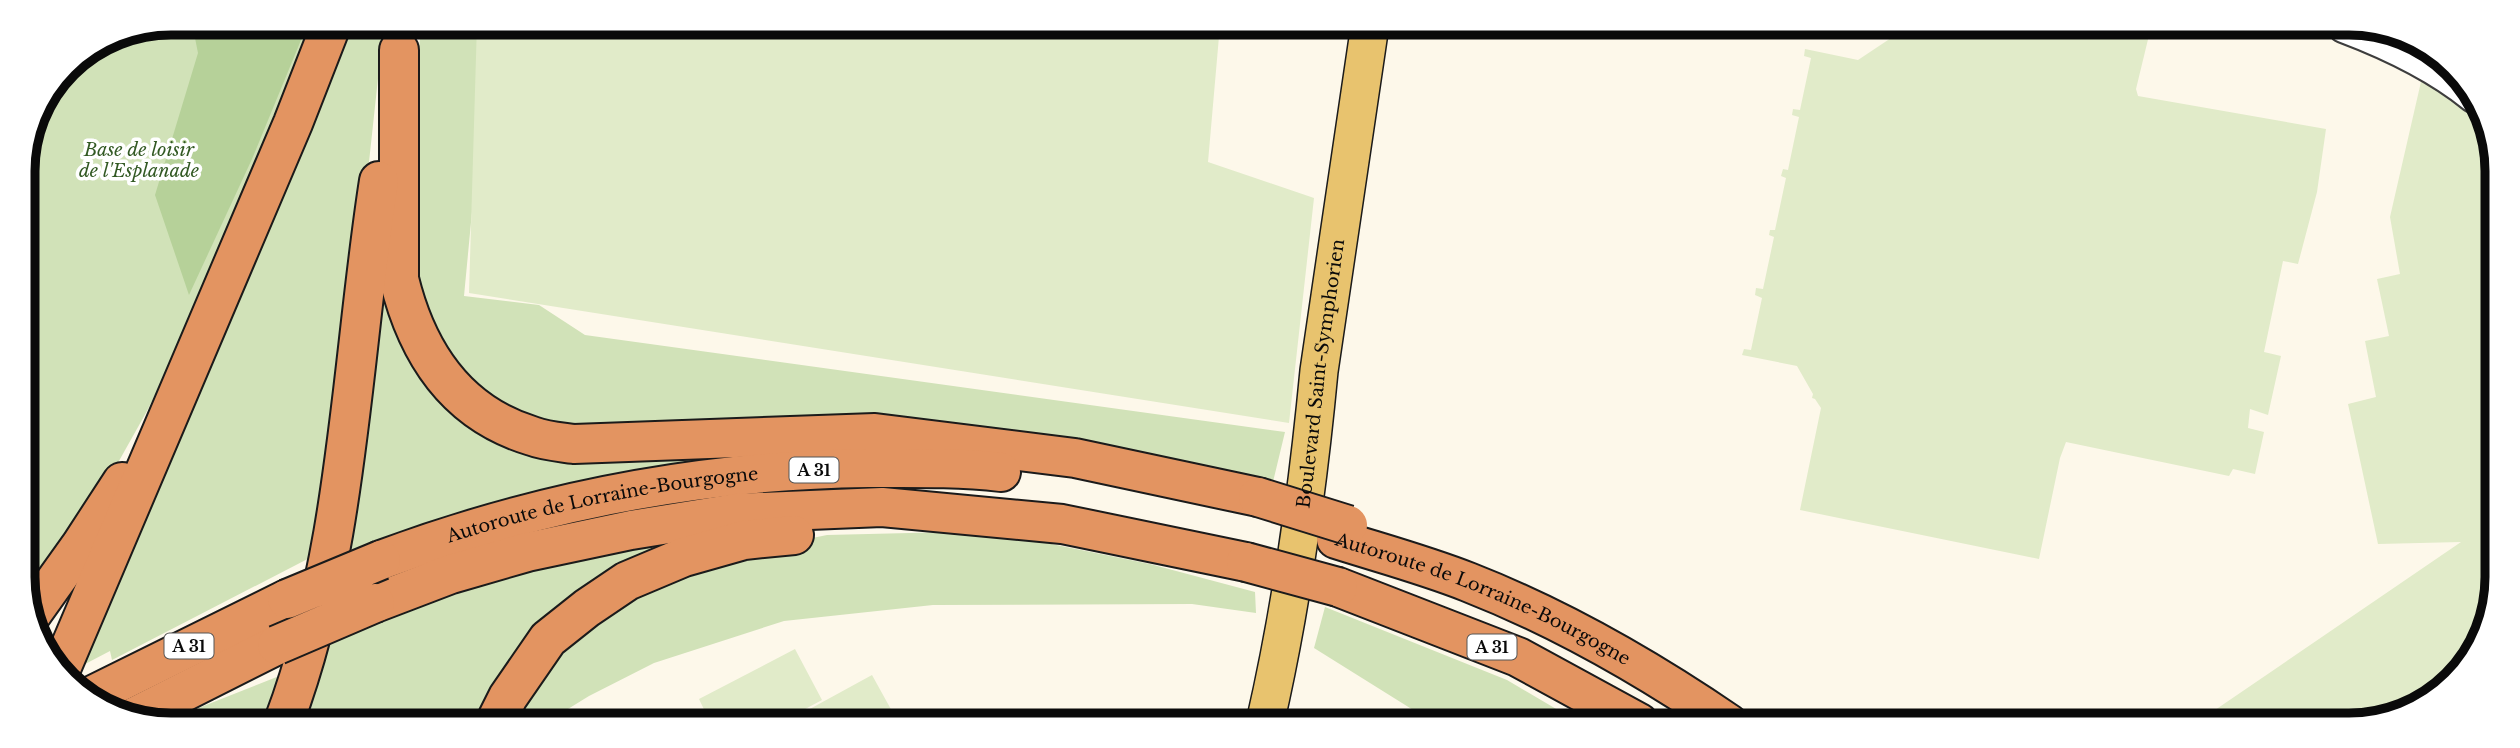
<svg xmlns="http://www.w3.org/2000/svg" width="2520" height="748" font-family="'Libre Baskerville',serif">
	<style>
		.green { fill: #d1e2b8 }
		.forest { fill: #b6d199 }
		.pitch { fill: #e1ebc9 }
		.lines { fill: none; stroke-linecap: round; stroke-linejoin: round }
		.minor-casing { stroke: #3d3d3d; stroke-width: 32 }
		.major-casing { stroke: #1b1b1b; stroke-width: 40 }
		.highway-casing { stroke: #1b1b1b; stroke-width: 42 }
		.minor { stroke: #fff; stroke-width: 28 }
		.major { stroke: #e8c36e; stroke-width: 37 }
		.highway { stroke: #e39461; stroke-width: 38 }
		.highway-bridge-casing { stroke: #1b1b1b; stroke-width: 42; stroke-linecap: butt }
		.highway-bridge { stroke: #e39461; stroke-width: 38 }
		.labels { text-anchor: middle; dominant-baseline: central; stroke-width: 7; stroke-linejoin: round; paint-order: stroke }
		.shield { fill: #fff; stroke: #545454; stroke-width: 2 }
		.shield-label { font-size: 16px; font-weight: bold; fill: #0a0a0a }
		.park-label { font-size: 18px; font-style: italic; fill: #325923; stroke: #fff }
		.street-label { font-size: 18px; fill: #0a0a0a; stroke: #fff }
		.rim { fill: none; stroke: #0a0a0a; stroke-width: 9 }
	</style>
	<rect width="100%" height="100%" fill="#fdf8ea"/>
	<!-- green -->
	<path class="green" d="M171 23H316L189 327 147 411 101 493 26 603 23 161 34 114 66 66 114 34Z
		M341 23H384L347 366 323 551 112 660 110 651 68 673Z
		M421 23H490L464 296 539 305 585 335 1285 432 1272 486 701 447 707 539 645 562 485 721 175 720 201 707 322 659 366 381 412 146Z
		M951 532 1027 539 1150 564 1255 592 1256 613 1192 604 933 605 784 621 654 663 589 696 555 717 552 721H507L532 676 611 604 749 551 827 535Z
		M1325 607 1507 680 1580 723H1434L1314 648Z"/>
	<!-- forest -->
	<path class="forest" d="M192 23H308L252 159 189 295 155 195 198 53Z"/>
	<!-- pitch -->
	<path class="pitch" d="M477 23 1220 25 1208 162 1314 198 1289 423 469 293Z
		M1893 27H2151L2136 89 2138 96 2326 129 2317 192 2298 264 2283 261 2264 352 2281 356 2268 415 2250 409 2248 428 2264 432 2255 474 2233 469 2229 476 2066 442 2060 458 2039 559 1800 510 1821 408 1815 399 1812 398 1813 394 1797 366 1742 355 1744 349 1751 350 1762 298 1755 295 1756 288 1763 289 1774 237 1769 235 1770 230H1775L1786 178 1781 176 1783 169 1788 170 1799 117 1792 115 1793 109 1800 110 1811 58 1804 56 1805 49 1858 60 1891 38Z
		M2423 73 2480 112 2494 142 2492 615 2447 689 2359 725H2193L2461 542 2378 544 2348 404 2376 397 2365 341 2389 336 2377 279 2400 274 2390 217Z
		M795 649 822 700 781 722H710L699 699Z
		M872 675 898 722H786Z"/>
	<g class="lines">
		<!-- minor casing -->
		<g class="minor-casing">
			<path id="minor" d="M2343 28C2388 45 2435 67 2473 98"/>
		</g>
		<!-- major casing -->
		<g class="major-casing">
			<g id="major">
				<path id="s1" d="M1265 723C1291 610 1308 487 1319 371L1370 25"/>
			</g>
		</g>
		<!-- highway casing -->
		<g class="highway-casing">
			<g id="highway">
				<path d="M399 50V279C417 353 456 413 532 436 545 441 560 442 574 444L875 433 1075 458 1258 497"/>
				<path id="s2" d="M1336 539C1380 553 1425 565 1468 582 1560 618 1647 668 1729 724"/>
				<path id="s3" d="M381 560C537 502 703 470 868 468 912 468 957 467 1001 472"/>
				<path d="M1338 587 1518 657 1639 723"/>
				<path d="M375 603 451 574 527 552 631 530 736 513 882 507 1062 524 1246 562"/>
				<path d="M31 615 81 545 122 482"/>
				<path d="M60 671 293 123 332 23"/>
				<path d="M91 696 287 599"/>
				<path d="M130 719 277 645"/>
				<path d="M284 721C349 548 351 361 379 181"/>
				<path d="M496 721 508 697 548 639 587 608 627 581 684 557 744 540 794 535"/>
			</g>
		</g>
		<!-- minor -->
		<use href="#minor" class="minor"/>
		<!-- major -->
		<use href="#major" class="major"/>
		<!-- highway -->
		<use href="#highway" class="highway"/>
		<!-- highway-bridge casing -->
		<g class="highway-bridge-casing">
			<path id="highway-bridge" d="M1258 497 1348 525
				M1246 562 1338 587
				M287 599 381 560
				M277 645 375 603"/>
		</g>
		<!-- highway-bridge -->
		<use href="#highway-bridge" class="highway-bridge"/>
	</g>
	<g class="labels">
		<!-- shield labels -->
		<g class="shield">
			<rect x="789.5" y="457.5" width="49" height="25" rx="5"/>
			<rect x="164.5" y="633.5" width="49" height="25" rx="5"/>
			<rect x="1467.5" y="634.5" width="49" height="25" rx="5"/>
		</g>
		<g class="shield-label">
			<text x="814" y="470">A 31</text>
			<text x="189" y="646">A 31</text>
			<text x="1492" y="647">A 31</text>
		</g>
		<!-- park labels -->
		<g class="park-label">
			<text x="139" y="150">Base de loisir<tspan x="139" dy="21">de l'Esplanade</tspan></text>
		</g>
		<!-- street labels -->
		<g class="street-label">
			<text stroke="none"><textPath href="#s1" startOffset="354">Boulevard Saint-Symphorien</textPath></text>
			<text stroke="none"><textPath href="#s3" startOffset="229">Autoroute de Lorraine-Bourgogne</textPath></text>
			<text stroke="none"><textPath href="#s2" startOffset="159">Autoroute de Lorraine-Bourgogne</textPath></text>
		</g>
	</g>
	<!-- crop -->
	<path d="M0 0H2520V748H0ZM171 35H2349A136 136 0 0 1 2485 171V577A136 136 0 0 1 2349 713H171A136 136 0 0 1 35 577V171A136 136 0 0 1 171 35Z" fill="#fff" fill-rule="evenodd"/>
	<path class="rim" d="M171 35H2349A136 136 0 0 1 2485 171V577A136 136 0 0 1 2349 713H171A136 136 0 0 1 35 577V171A136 136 0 0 1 171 35Z"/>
</svg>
